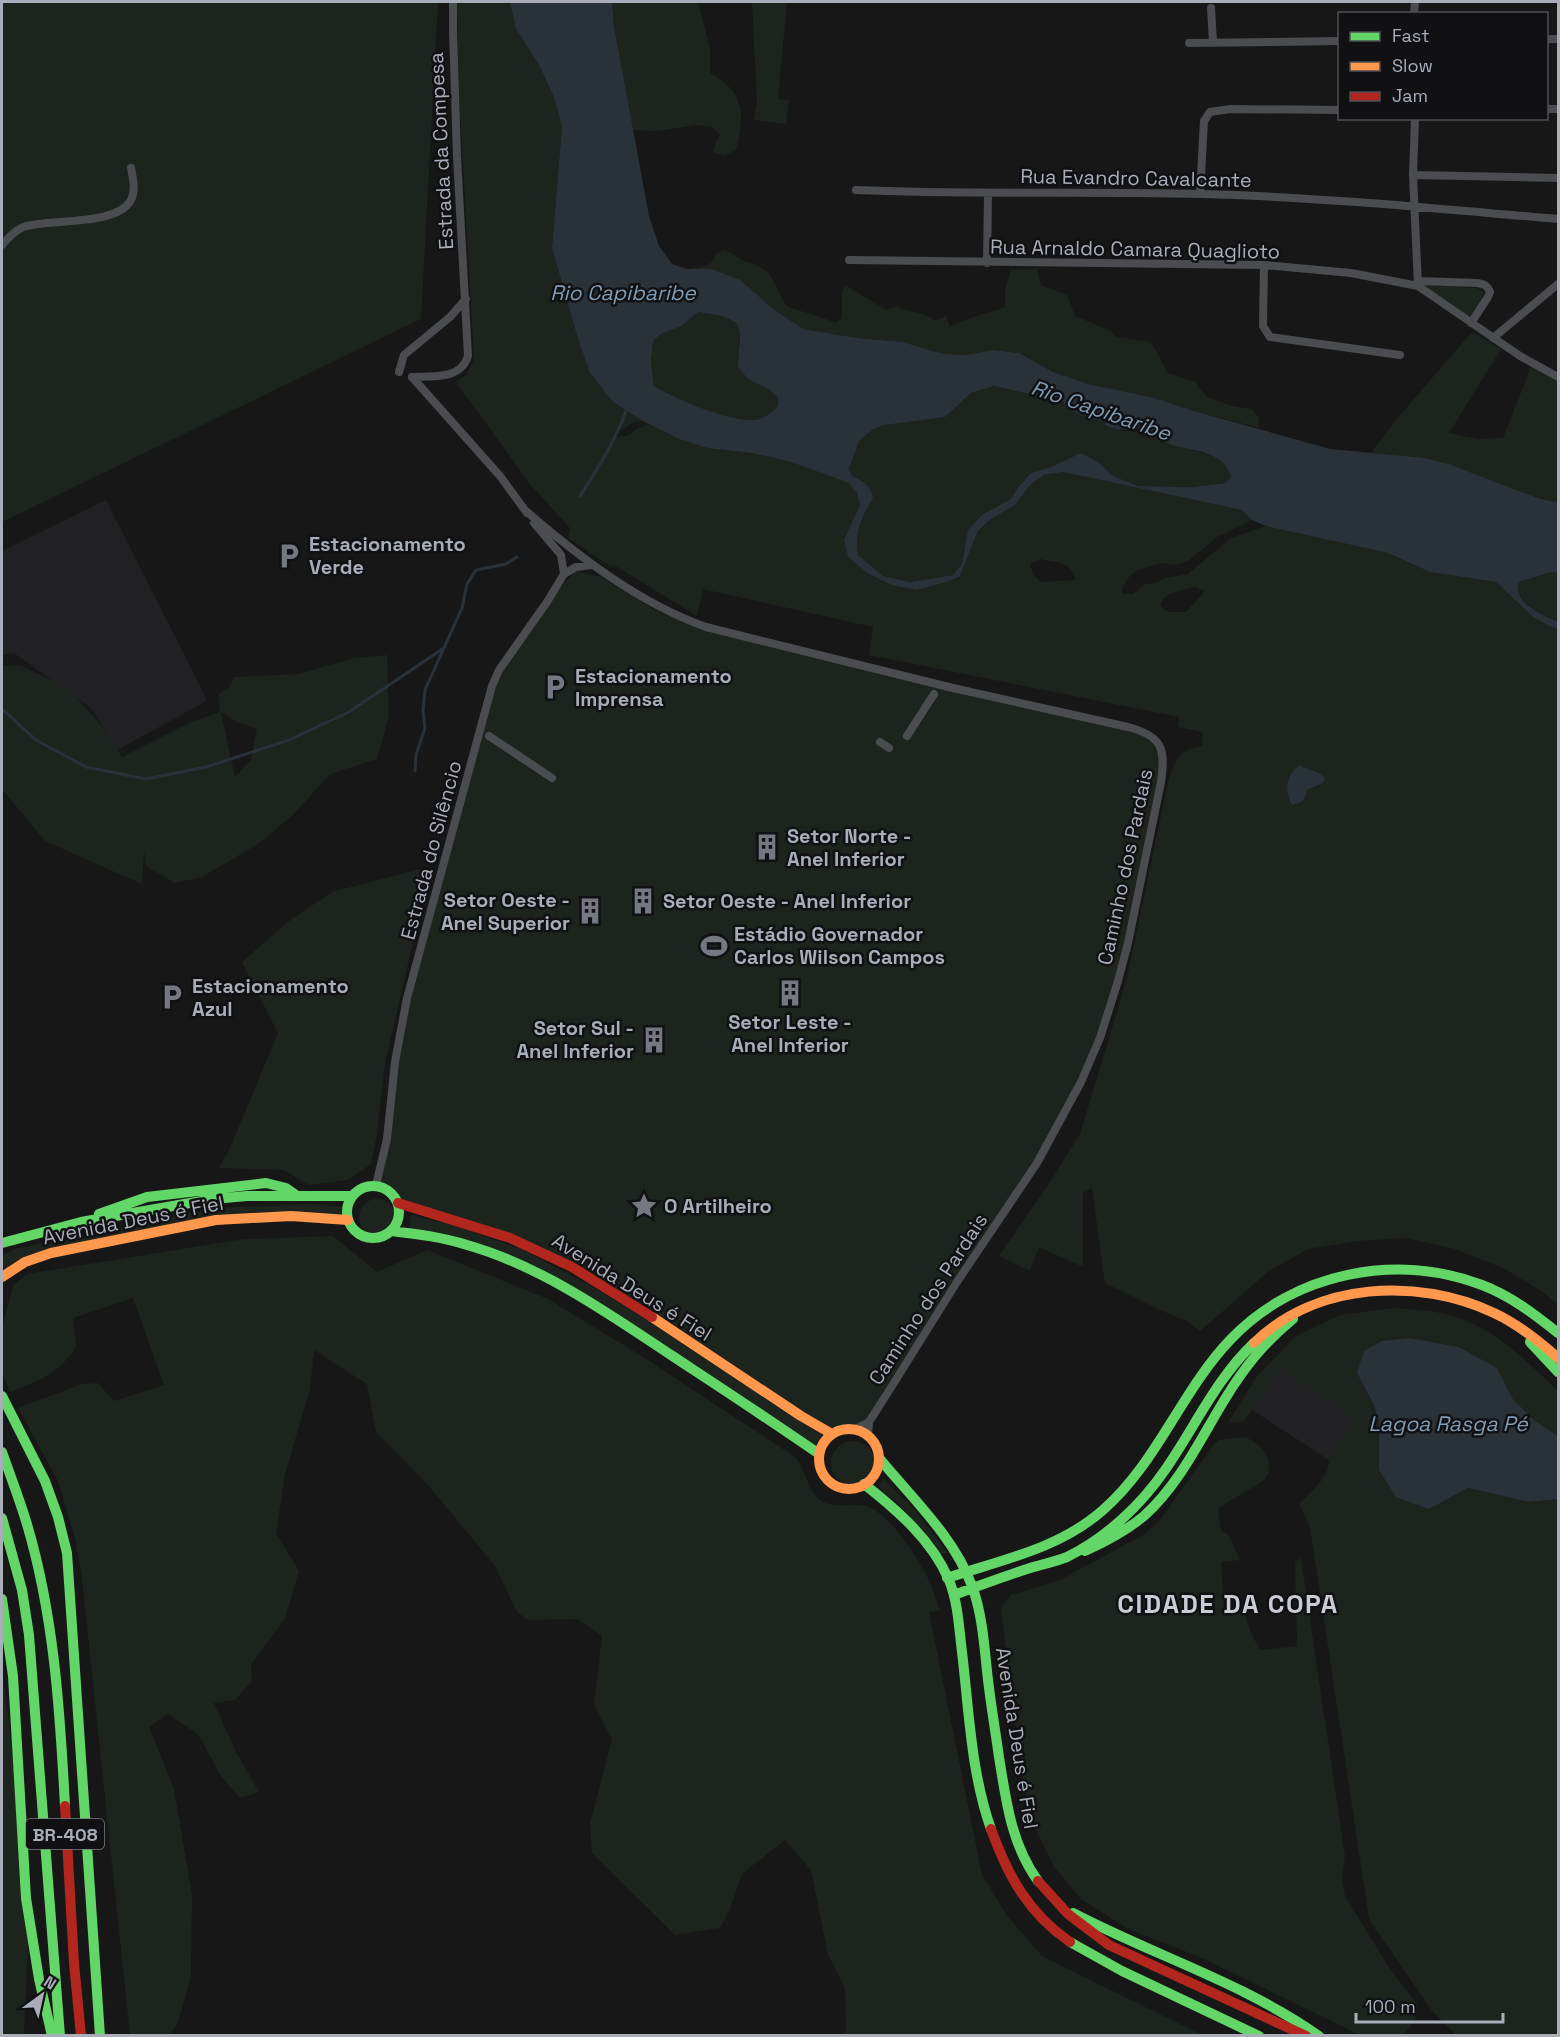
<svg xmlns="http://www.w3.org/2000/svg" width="1560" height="2037" font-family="'Space Grotesk',sans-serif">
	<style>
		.built { fill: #212123 }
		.green { fill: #1d241e; fill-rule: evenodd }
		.water { fill: #2a3239; fill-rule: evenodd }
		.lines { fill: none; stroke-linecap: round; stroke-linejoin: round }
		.stream { stroke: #2a3239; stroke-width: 3 }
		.river { stroke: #2a3239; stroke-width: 18 }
		.street { stroke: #4b4c50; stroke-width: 8 }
		.fast { stroke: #63d668; stroke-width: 10 }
		.slow { stroke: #ff974d; stroke-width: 10 }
		.jam { stroke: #b3261e; stroke-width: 10 }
		.labels { text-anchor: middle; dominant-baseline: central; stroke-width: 5; stroke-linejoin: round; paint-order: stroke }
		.shield { fill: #111113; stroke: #7b7e86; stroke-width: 1.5 }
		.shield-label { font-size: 18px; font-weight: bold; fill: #a8adb8 }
		.street-label { font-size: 20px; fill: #a8adb8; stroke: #111113 }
		.poi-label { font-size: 20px; font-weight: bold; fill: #a8adb8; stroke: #111113; text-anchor: start }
		.water-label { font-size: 21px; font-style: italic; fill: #7f9bb3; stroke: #111113 }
		.district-label { font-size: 26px; font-weight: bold; letter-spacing: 1.5px; fill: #c9ccd4; stroke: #111113 }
	</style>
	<rect width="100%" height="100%" fill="#171717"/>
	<!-- built -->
	<path class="built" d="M106 500 206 698 205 702 117 750 95 714 88 706 14 653 2 655V551Z
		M1280 1368 1356 1418 1329 1460 1252 1410Z"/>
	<!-- green -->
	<path class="green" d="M2 2H438L421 319 2 522Z
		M457 2H510L516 29 539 65 554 97 562 126 552 248 578 339 590 373 613 402 643 421C631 421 625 430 614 432L618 437 630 435 634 430 649 424 679 439 707 448 753 453 791 462 849 483 857 493 860 505 844 540 848 557 892 585 960 576 978 531 991 519 1015 505 1030 485 1044 475 1063 472 1242 510 1252 520 1217 537 1188 561 1175 565 1161 563 1138 570 1129 577 1122 588 1123 594H1133L1146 584 1157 583 1164 578 1188 574 1231 538 1266 526 1388 553 1430 572 1496 582 1533 617 1549 626 1558 629V1305L1543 1292 1505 1269 1455 1249 1406 1238 1357 1241 1308 1249 1269 1271 1200 1331 1187 1321 1162 1311 1105 1283 1092 1188 1083 1193V1267L1039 1247 1030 1271 999 1256 1050 1182 1080 1134 1126 982 1169 778C1176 759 1180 749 1202 746L1203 732 1178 727 1179 717 869 655 873 627 703 589 697 616 614 565 611 567 568 538 570 528 530 484 456 382 467 374 474 360 459 94ZM1040 559C1059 564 1068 559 1076 580L1041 582 1033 574 1030 564ZM1196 587 1204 591V592L1186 612H1169L1160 606C1164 591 1183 590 1196 587ZM1300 766 1325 778 1323 783 1307 790 1306 798 1292 805C1283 789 1291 780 1300 766Z
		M612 2H698L710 48V73C745 92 745 115 736 150L724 156 713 152 716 142 720 135 713 127 696 125 658 131 633 130 614 26Z
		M752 2H787L778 99 789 100 786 124 754 120 757 103Z
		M723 250 731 253 742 260 757 265 769 273 786 306C802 312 821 316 835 323L842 318V292L845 285 886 310 897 306C910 314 919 309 935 321L946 316 950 327C962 319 989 313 1005 307V290L1011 270 1037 269 1041 285 1067 295 1075 316 1111 331 1116 337 1151 342 1168 373 1195 382 1207 397 1232 406 1252 409 1259 418V428L1187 409 1155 398 1088 384 1053 372 1019 353 994 350 965 355 943 354 903 342 857 338 803 329 772 308 687 269C700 267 712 268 716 254Z
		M1424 284 1477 288 1483 291 1484 297 1469 317 1423 285Z
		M698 312 722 316 737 323 740 333 738 343 748 379 770 390 778 397V406C772 412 764 419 755 420 730 422 675 399 654 386L651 363 653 341 662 333 680 327Z
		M1472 332 1501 349 1449 433 1478 439 1503 438 1531 367 1558 382V502C1534 497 1512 488 1488 480 1453 469 1408 458 1371 453L1395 421Z
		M994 386 1065 402 1078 409 1089 412 1098 408 1106 413 1105 420 1122 431H1147L1171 444 1216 457 1229 469 1231 477 1226 483 1193 487 1138 486 1113 476 1101 464 1068 459 1051 467 1031 473 1019 486 1011 499 982 514 963 551 962 564 953 575 910 582 883 576 857 555C856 530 860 519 873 499L862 481 852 476 849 469 859 441 875 428 885 425 945 417 971 393Z
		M576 571 601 577 655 610 711 633 869 666 1152 736 1164 763 1118 981 1072 1101 869 1422 855 1429 828 1432 544 1253 419 1210 395 1196 384 1187 376 1185 407 998 492 687 547 602Z
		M1558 572V622C1543 615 1513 603 1519 582L1548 573Z
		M387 655 389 716 377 759 330 774 293 815 258 844 202 877 175 883 146 866 144 850 142 884 45 841 2 789V666H21L54 681 77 698 102 726 122 757 191 722 220 712 218 694 229 688 234 677 298 674 354 658ZM221 712 237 722 257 729 251 760 235 777Z
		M420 869 428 878 385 1063 377 1134 371 1164 348 1180 309 1185 284 1170 219 1168 230 1148 278 1033 242 962 289 921 332 892Z
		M359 1217a18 18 0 1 1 36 0a18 18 0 1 1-36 0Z
		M310 1204 347 1207 345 1222 246 1217 45 1252 15 1261 5 1270 2 1262V1255L15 1249 216 1208Z
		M411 1215 452 1225 524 1250 591 1286 637 1314 827 1438 818 1451 519 1262 409 1230Z
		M333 1236 377 1272 427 1250 548 1299 640 1355 795 1457C806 1469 807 1490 820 1500 833 1509 852 1503 866 1506 887 1512 914 1552 924 1571 931 1583 935 1597 940 1610L929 1612 982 1875 1008 1917 1042 1956 1202 2035H843L846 2032 845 1988 828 1955 811 1870 785 1840 742 1874 730 1909 720 1928 675 1935 592 1853 590 1823 612 1740 594 1705 602 1636 578 1619 528 1620 517 1612 495 1566 428 1485 376 1432 367 1384 314 1350 310 1389 285 1474 276 1533 299 1571 285 1618 251 1665 252 1681 235 1700 214 1703 236 1752 259 1792 240 1798 220 1775 199 1735 168 1714 149 1727 174 1789 192 1895 191 1976 178 2023 170 2035H130L82 1579 75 1538 58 1481 18 1408 82 1384 98 1383 114 1401 164 1385 133 1298 73 1318 76 1347C57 1376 41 1379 10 1392L2 1373V1328L13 1286 27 1274 244 1239Z
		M1395 1308C1412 1310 1430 1310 1446 1314 1495 1327 1523 1358 1558 1391V1436L1535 1421 1512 1398 1497 1368 1357 1373 1374 1405 1379 1425V1470L1444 1501 1468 1488 1529 1502 1558 1499V2035H1456L1432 2011 1369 1919 1310 1527 1299 1504C1310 1493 1330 1477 1329 1460L1356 1418 1280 1368 1252 1410 1243 1421 1228 1423 1257 1376 1296 1336 1340 1315Z
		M1244 1437C1262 1442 1280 1466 1262 1482L1218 1508 1221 1530 1229 1536 1240 1560 1221 1562 1224 1609H1243L1251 1633 1260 1650 1297 1646 1295 1562 1301 1558 1345 1856 1342 1878 1345 1896 1390 1969 1418 2005 1415 2020 1403 2035H1360L1200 1957 1128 1929 1081 1899 1055 1868 1033 1824 1023 1781 1001 1610 1004 1603 1011 1595 1060 1580 1143 1535 1160 1520 1214 1444 1219 1440Z
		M831 1463a22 22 0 1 1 44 0a22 22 0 1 1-44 0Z
		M883 1478 914 1509 948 1553 940 1554 908 1513 879 1487Z
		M2 1673 9 1720 29 1919 24 2035H2Z"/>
	<!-- water -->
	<path class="water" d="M510 2H612L614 26 649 216 659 246 672 264 687 269H712L740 280 772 308 803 329 857 338 903 342 943 354 965 355 994 350 1019 353 1053 372 1088 384 1155 398 1187 409 1330 449 1424 458 1451 465 1516 490 1542 499 1558 502V572L1548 573 1519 582C1512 603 1543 615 1558 622V629L1549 626 1533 617 1496 582 1430 572 1388 553 1266 526 1252 520 1242 510 1063 472 1044 475 1030 485 1015 505 991 519 978 531 960 576 949 581 917 590 892 585 869 574 848 557 844 540 860 505 857 493 849 483 791 462 752 453 707 448 679 439 643 421 613 402 590 373 578 339 552 248 562 126 554 97 539 65 516 29ZM698 312 722 316 737 323 740 333 738 367 748 379 770 390 778 397V406C772 412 764 419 755 420 730 422 675 399 654 386L651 363 653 341 662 333 680 327ZM994 386 1065 402 1078 409 1089 412 1098 408 1106 413 1105 425C1122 434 1132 426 1147 431 1156 434 1163 442 1172 445 1192 451 1225 451 1231 477L1226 483 1193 487 1138 486 1113 476 1101 464 1081 453 1051 467 1031 473 1019 486 1011 499 983 514 968 530 962 564 953 575 910 582 883 576 857 554C856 530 860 519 873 499 871 486 864 481 852 476L849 469 859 441 875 428 885 425 945 417 971 393Z
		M1300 765C1309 772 1316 769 1325 778L1323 783 1307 790C1305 801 1302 802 1292 805 1284 791 1286 774 1300 765Z
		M1410 1338 1458 1347 1497 1368 1512 1398 1535 1421 1558 1436V1499L1529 1502 1468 1488 1429 1509 1396 1497 1379 1470V1424L1374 1405 1357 1373 1364 1351 1382 1341Z"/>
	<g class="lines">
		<!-- stream -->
		<path class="stream" d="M580 496C598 468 616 440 627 408
			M2 709 36 740 86 767 146 779 206 767 289 740 349 712 444 648
			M415 771 416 755 425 728 423 711 425 690 462 608 467 584 476 570 506 564 517 557"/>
		<!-- river -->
		<path class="river" d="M1073 402 1129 421"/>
		<!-- street -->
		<path class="street" d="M1211 8 1213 43
			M1414 14 1415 2
			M1546 39H1558
			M1189 43 1340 41
			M1546 109H1558
			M1415 118 1413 175 1418 286
			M1413 175 1558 178
			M856 190C971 195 1086 191 1201 194 1321 197 1440 209 1558 219
			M1200 194 1204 121 1210 112 1230 109 1340 110
			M2 245C7 239 15 231 23 227 48 218 116 227 131 200 136 190 133 179 131 168
			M849 260 1264 265 1351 273 1418 286 1520 356 1558 377
			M987 263 988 193
			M1264 265 1263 326 1270 337 1400 355
			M1419 281 1477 283C1484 284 1487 285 1490 292L1488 297 1471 323
			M1493 338 1558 284
			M399 372 404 355 450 317 466 299
			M412 377C432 376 461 380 468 356L457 156 453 31V2
			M412 377 500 476 527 513
			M526 511C579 557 639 603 706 627L953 688 1128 727C1162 736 1166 748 1161 782L1128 943 1118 981 1100 1038 1081 1082 1037 1163 957 1282 892 1386 869 1422 855 1429
			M534 523 561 555 564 574
			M489 736 552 778
			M907 736 934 694
			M880 742 889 748
			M376 1185 387 1139 395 1062 407 998 492 686 499 670 547 602 564 574 576 567 592 565
			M868 1436 869 1422"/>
		<!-- fast -->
		<path class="fast" d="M347 1212a26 26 0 1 1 52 0a26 26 0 1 1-52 0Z
			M99 1214 147 1197 266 1183 286 1188 296 1195
			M391 1231C417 1234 442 1237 467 1245 541 1266 608 1313 671 1355 721 1388 770 1420 819 1454
			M2 1243 81 1222 213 1199 247 1196H352
			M1530 1342 1558 1372
			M2 1396 45 1481 58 1517 67 1553 100 2036
			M2 1452C10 1475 19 1498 26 1521 54 1613 60 1711 65 1806
			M879 1458C912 1498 954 1537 972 1586 982 1613 984 1643 987 1671 990 1700 995 1728 999 1757 1006 1800 1011 1844 1038 1881
			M864 1484C897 1510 932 1540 949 1580 958 1602 959 1628 962 1652 969 1710 971 1773 991 1829
			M2 1518 22 1590 29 1635 60 2036
			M1085 1551C1107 1541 1126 1531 1144 1516 1179 1485 1201 1438 1225 1399 1245 1366 1264 1343 1293 1319
			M947 1578C1001 1560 1059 1549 1103 1510 1158 1462 1181 1391 1231 1339 1294 1273 1396 1252 1482 1285 1511 1296 1534 1314 1558 1333
			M954 1595C978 1586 1003 1577 1027 1569 1040 1565 1054 1562 1067 1557 1106 1538 1141 1505 1165 1470 1195 1427 1216 1379 1254 1343
			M2 1599 13 1676 26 1898 39 1979 52 2036
			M1073 1913C1155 1956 1242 1982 1319 2036
			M1070 1942 1122 1971 1259 2036"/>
		<!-- slow -->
		<path class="slow" d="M2 1277 25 1262 51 1253 216 1220 291 1216 348 1220
			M652 1317 801 1416 832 1434
			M1254 1343C1316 1282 1418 1277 1494 1313 1518 1324 1539 1341 1558 1358
			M819 1459a30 30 0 1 1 60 0a30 30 0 1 1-60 0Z"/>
		<!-- jam -->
		<path class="jam" d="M398 1203 510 1238 572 1267 652 1317
			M65 1806 74 1963 81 2036
			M991 1829C1008 1876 1028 1913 1070 1942
			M1038 1881 1068 1914 1109 1945 1306 2036"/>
	</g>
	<!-- icons -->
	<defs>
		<g id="parking-bare" transform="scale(2.07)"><path d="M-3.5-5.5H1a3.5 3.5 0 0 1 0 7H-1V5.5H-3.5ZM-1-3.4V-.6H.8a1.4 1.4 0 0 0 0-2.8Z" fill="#757880" stroke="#111113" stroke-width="2.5" paint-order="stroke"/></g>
		<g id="building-bare" transform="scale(2.07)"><path d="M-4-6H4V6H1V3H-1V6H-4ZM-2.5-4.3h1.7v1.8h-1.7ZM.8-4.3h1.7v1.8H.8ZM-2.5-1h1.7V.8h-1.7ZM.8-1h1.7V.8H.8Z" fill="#757880" stroke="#111113" stroke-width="2.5" paint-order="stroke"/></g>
		<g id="stadium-bare" transform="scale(2.07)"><path d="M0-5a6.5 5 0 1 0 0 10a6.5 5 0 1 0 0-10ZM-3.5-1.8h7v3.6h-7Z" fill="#757880" stroke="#111113" stroke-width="2.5" paint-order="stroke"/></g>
		<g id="sight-bare" transform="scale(2.07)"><path d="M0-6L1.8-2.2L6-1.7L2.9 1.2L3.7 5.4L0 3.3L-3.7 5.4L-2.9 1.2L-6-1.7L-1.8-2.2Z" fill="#757880" stroke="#111113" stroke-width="2.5" paint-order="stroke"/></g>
	</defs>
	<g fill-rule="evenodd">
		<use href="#parking-bare" x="289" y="556"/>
		<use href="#parking-bare" x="555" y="687"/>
		<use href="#building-bare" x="767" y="847"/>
		<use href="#building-bare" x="643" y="901"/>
		<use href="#building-bare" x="590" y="911"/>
		<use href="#stadium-bare" x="714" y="946"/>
		<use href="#building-bare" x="790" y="993"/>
		<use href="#parking-bare" x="172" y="997"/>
		<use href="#building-bare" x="654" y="1040"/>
		<use href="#sight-bare" x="644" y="1206"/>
	</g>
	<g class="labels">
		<!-- shield labels -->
		<rect class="shield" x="26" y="1819" width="78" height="30" rx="4.5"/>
		<g class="shield-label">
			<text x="65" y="1834">BR-408</text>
		</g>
		<!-- street labels -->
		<g class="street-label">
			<text transform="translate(441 151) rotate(-93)">Estrada da Compesa</text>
			<text transform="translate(1136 178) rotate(1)">Rua Evandro Cavalcante</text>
			<text transform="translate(1135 249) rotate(1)">Rua Arnaldo Camara Quaglioto</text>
			<text transform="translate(431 850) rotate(-75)">Estrada do Silêncio</text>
			<text transform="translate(1125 867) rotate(-78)">Caminho dos Pardais</text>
			<text transform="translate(133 1220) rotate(-11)">Avenida Deus é Fiel</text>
			<text transform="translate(632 1287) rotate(32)">Avenida Deus é Fiel</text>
			<text transform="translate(928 1299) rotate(-57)">Caminho dos Pardais</text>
			<text transform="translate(1017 1738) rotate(81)">Avenida Deus é Fiel</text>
		</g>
		<!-- poi labels -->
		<g class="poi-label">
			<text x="309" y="544">Estacionamento<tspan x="309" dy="23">Verde</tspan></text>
			<text x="575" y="676">Estacionamento<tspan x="575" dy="23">Imprensa</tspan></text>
			<text x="787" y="836">Setor Norte -<tspan x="787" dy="23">Anel Inferior</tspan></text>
			<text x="570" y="900" text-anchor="end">Setor Oeste -<tspan x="570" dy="23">Anel Superior</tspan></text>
			<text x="663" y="901">Setor Oeste - Anel Inferior</text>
			<text x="734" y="934">Estádio Governador<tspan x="734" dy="23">Carlos Wilson Campos</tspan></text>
			<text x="192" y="986">Estacionamento<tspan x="192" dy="23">Azul</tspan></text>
			<text x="790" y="1022" text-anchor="middle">Setor Leste -<tspan x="790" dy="23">Anel Inferior</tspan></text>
			<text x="634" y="1028" text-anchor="end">Setor Sul -<tspan x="634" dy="23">Anel Inferior</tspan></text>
			<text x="664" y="1206">O Artilheiro</text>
		</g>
		<!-- water labels -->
		<g class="water-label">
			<text x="623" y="292">Rio Capibaribe</text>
			<text transform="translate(1101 410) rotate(19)">Rio Capibaribe</text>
			<text x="1448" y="1423">Lagoa Rasga Pé</text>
		</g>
		<!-- district labels -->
		<g class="district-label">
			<text x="1228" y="1604">CIDADE DA COPA</text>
		</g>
	</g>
	<!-- border -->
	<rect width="1560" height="2037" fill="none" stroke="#a8adb8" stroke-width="6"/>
	<!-- legend -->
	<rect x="1338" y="12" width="210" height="108" fill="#111113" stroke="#4d4f55" stroke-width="1.5"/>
	<rect x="1350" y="32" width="30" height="9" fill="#63d668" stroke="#4d4f55" stroke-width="1.5"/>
	<text x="1392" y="42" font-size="18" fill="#a8adb8">Fast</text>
	<rect x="1350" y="62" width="30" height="9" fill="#ff974d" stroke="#4d4f55" stroke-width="1.5"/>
	<text x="1392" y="72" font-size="18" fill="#a8adb8">Slow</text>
	<rect x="1350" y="92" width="30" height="9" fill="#b3261e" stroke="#4d4f55" stroke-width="1.5"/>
	<text x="1392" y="102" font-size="18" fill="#a8adb8">Jam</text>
	<!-- north arrow -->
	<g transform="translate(42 1995) rotate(33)" stroke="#111113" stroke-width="4.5" paint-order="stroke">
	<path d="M0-4.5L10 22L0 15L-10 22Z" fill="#a8adb8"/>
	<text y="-9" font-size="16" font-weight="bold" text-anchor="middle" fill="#a8adb8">N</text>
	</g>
	<!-- scale -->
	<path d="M1356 2013v9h147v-9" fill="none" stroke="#a8adb8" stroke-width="3"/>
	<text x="1365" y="2013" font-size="18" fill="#a8adb8" stroke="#111113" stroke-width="4.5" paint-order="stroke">100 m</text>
</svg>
